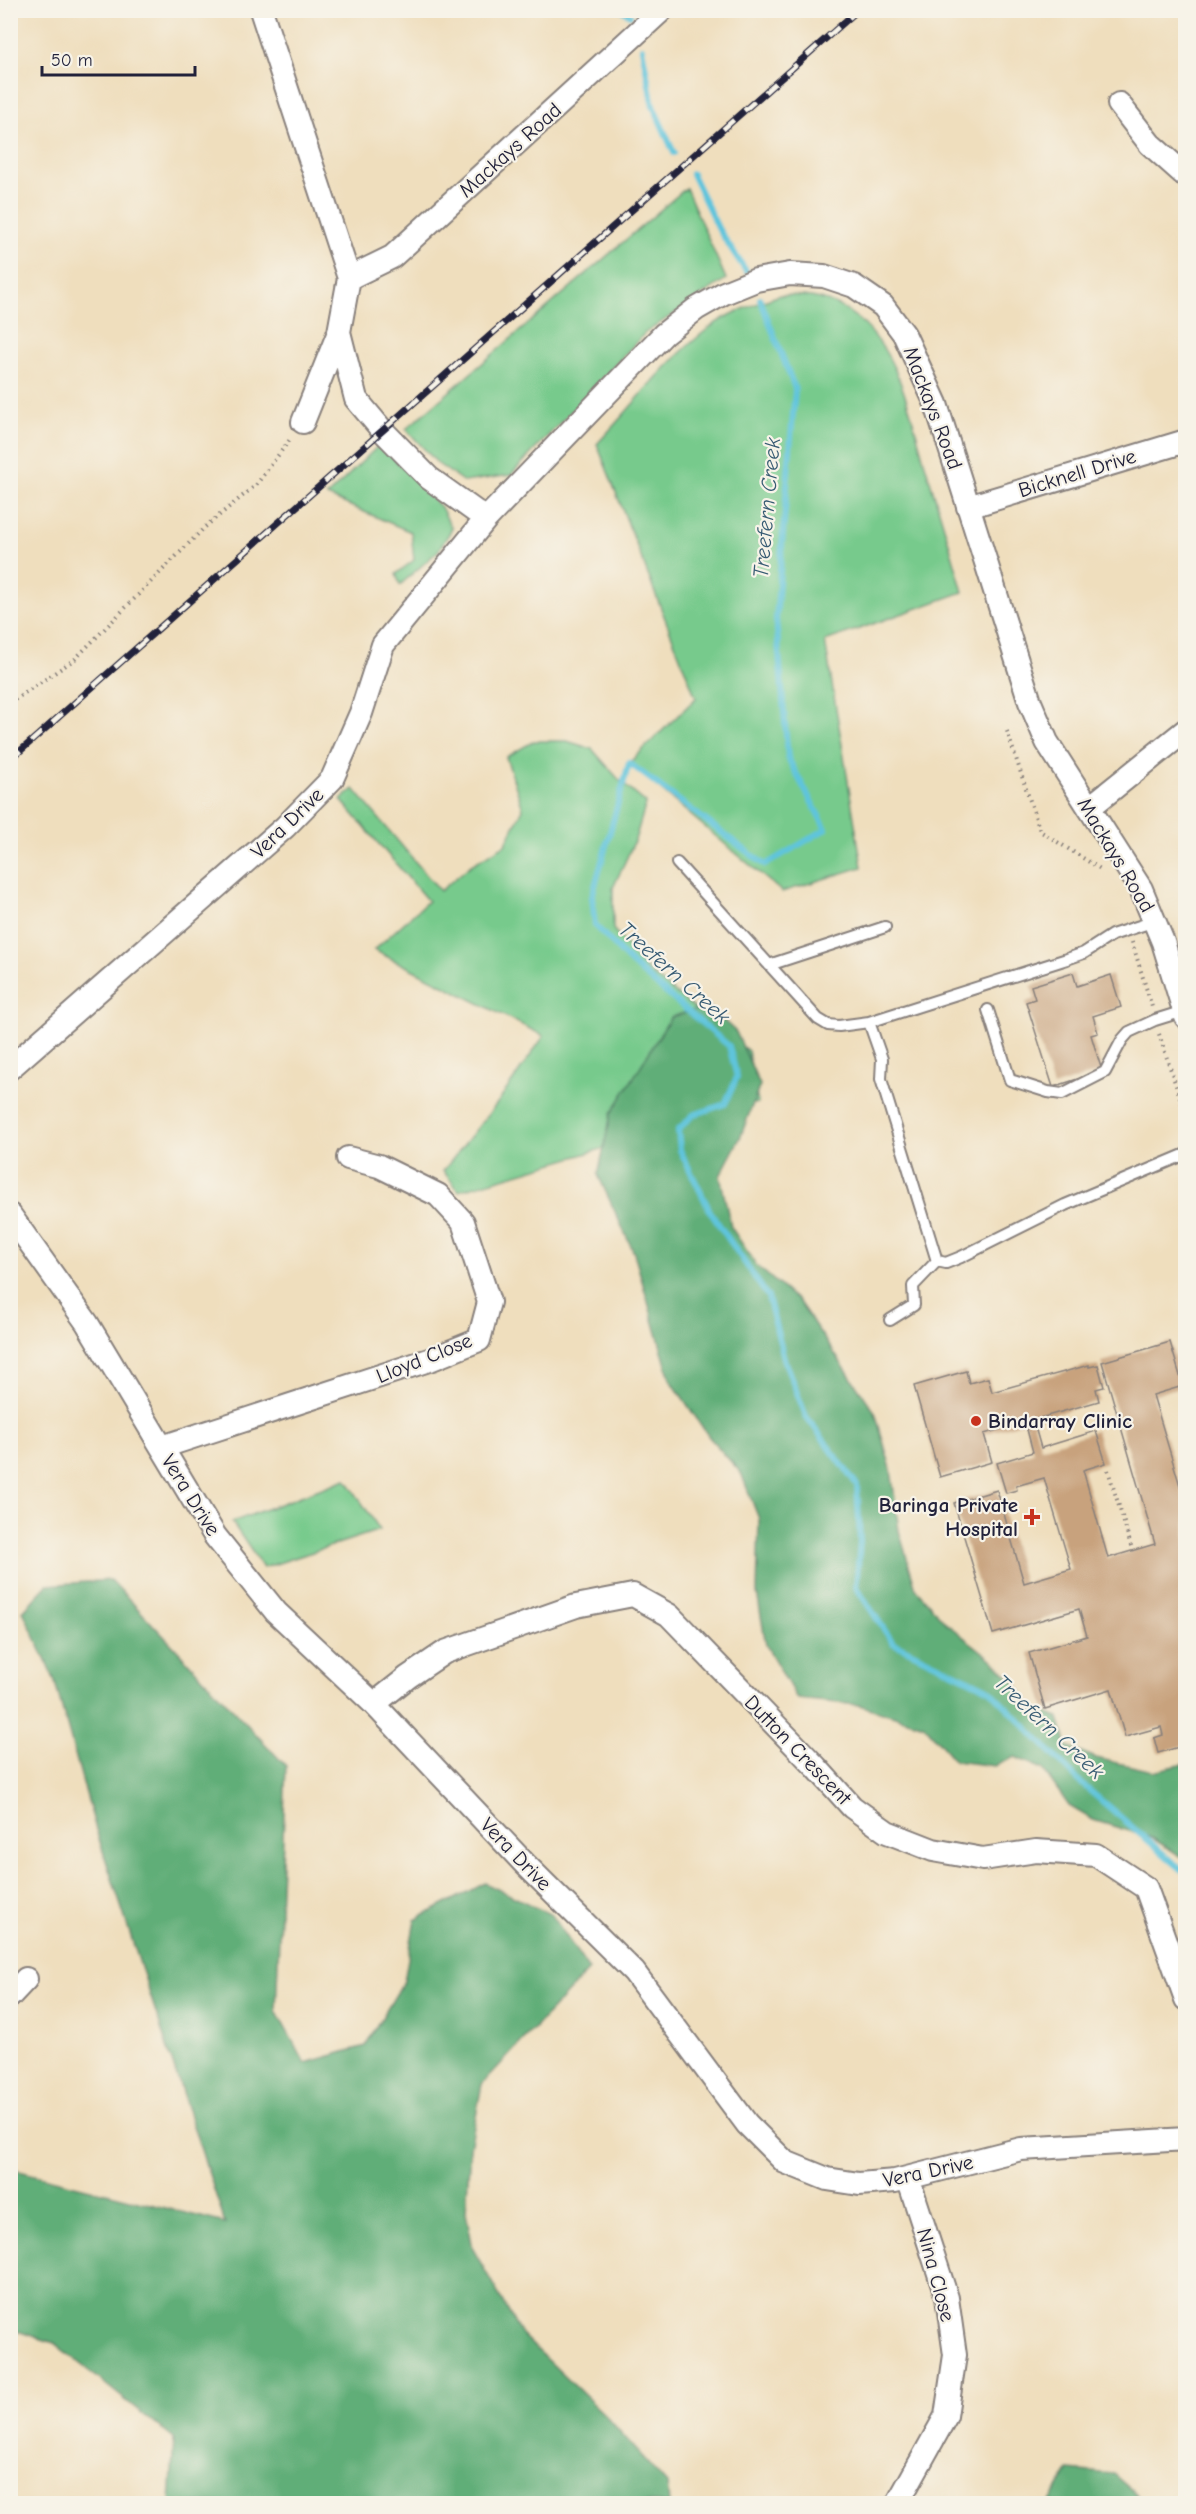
<svg xmlns="http://www.w3.org/2000/svg" width="1196" height="2514" viewBox="0 0 1196 2514" font-family="'Comic Neue',sans-serif">
  <style>
    .green { fill: #77ca8c; stroke: #4c7664; stroke-width: 1.5 }
    .forest { fill: #61ae78; stroke: #42685a; stroke-width: 1.5 }
    .lines { fill: none; stroke-linecap: round; stroke-linejoin: round }
    .stream { stroke: #5ec4dc; stroke-width: 6 }
    .building { fill: #c8a27d }
    .service-casing { stroke: #88807c; stroke-width: 14 }
    .minor-casing { stroke: #88807c; stroke-width: 26 }
    .path { stroke: #88807c; stroke-width: 4; stroke-dasharray: 1.5 4.5; stroke-linecap: butt }
    .service { stroke: #fff; stroke-width: 10 }
    .minor { stroke: #fff; stroke-width: 22 }
    .rail-casing { stroke: #22223b; stroke-width: 7 }
    .rail { stroke: #f7f3e8; stroke-width: 4.5; stroke-dasharray: 14; stroke-linecap: butt }
    .poi-dot { fill: #c8321e; stroke: #f7f3e8; stroke-width: 2 }
    .labels { text-anchor: middle; dominant-baseline: central; stroke-width: 4.5; stroke-linejoin: round; paint-order: stroke }
    .street-label { font-size: 21px; fill: #22223b; stroke: #f7f3e8 }
    .poi-label { font-size: 21px; font-weight: bold; fill: #22223b; stroke: #f7f3e8; text-anchor: start }
    .water-label { font-size: 22px; font-style: italic; fill: #375b73; stroke: #f7f3e8 }
  </style>
  <rect width="100%" height="100%" fill="#f7f3e8"/>
  <filter id="ink" filterUnits="userSpaceOnUse"><feTurbulence type="fractalNoise" baseFrequency=".0167" numOctaves="2"/><feDisplacementMap in="SourceGraphic" scale="12" xChannelSelector="R" yChannelSelector="G"/><feConvolveMatrix kernelMatrix="1 2 1 2 8 2 1 2 1" color-interpolation-filters="sRGB"/></filter>
  <filter id="wash" filterUnits="userSpaceOnUse"><feTurbulence type="fractalNoise" baseFrequency=".008" numOctaves="4" result="noise"/><feDisplacementMap in="SourceGraphic" scale="24" xChannelSelector="R" yChannelSelector="G"/><feGaussianBlur stdDeviation="1.35" result="paint"/><feColorMatrix in="noise" values="0 0 0 0 0 0 0 0 0 0 0 0 0 0 0 0 0 1.4 0 .05"/><feComposite in="paint" operator="in"/></filter>
  <g filter="url(#wash)">
    <rect width="100%" height="100%" fill="#efdebd"/>
    <path class="green" d="M686,188L726,279L645,333L511,475L464,482L438,464L406,429Z
      M780,295C811,295 832,298 857,318C899,352 911,415 925,464C938,507 951,549 963,592L825,641L862,867L782,892L629,763L696,698L597,444C633,406 667,360 709,328C730,312 756,304 780,295Z
      M380,444L441,507L452,529L438,551L400,585L396,574L414,560L411,532L327,496Z
      M534,741H567L592,749L622,783L646,803L635,840L613,888V929L649,972L748,1051L758,1103L459,1191L443,1171L498,1102L544,1036L374,950L428,901L341,800L354,789L440,891L471,865L505,845L523,809L506,757Z
      M346,1479L380,1530L263,1568L232,1522Z"/>
    <path class="forest" d="M708,1006L736,1032L760,1085L740,1138L720,1176L731,1227L757,1266L799,1302L875,1412L891,1469L899,1531L916,1589L947,1624L993,1660L1016,1684L1030,1707L1059,1718L1067,1746L1096,1758L1153,1771L1185,1764V1859L1152,1838L1093,1820L1069,1806L1043,1769L1015,1757L995,1766L955,1761L924,1725L859,1705L797,1699L766,1645L757,1593L759,1519L741,1473L709,1437L670,1379L634,1253L598,1175L611,1114L671,1017Z
      M111,1580L286,1766L276,2011L305,2063L365,2046L404,1981L415,1920L485,1883L552,1915L589,1970L482,2084L470,2148L466,2212L473,2249L521,2334L606,2416L667,2484L669,2503H170L174,2439L54,2343L11,2329V2169L225,2223L97,1833L54,1679L23,1611L47,1585Z
      M1069,2470L1113,2474L1135,2493L1142,2503H1048Z"/>
    <g class="lines">
      <path class="stream" d="M622,10L630,15
        M642,48L653,106L674,153
        M692,174L719,230L746,271
        M760,299L795,389L776,619L788,758L826,829L765,865L629,763L592,897L595,925L634,966L729,1046L737,1077L725,1104L693,1115L678,1130L680,1150L711,1213L768,1297L785,1362L806,1416L857,1485L860,1541L856,1587L893,1643L990,1690L1083,1785L1186,1873"/>
    </g>
    <g id="blocks">
      <path class="building" d="M1073,973L1077,986L1111,975L1121,1007L1093,1016L1098,1033L1091,1035L1102,1071L1053,1087L1026,1002L1035,999L1031,986Z
        M1170,1342L1183,1386L1153,1395L1186,1506V1745L1158,1753L1154,1738L1163,1735L1161,1727L1125,1737L1111,1689L1045,1709L1029,1653L1087,1636L1079,1609L993,1634L954,1503L997,1490L1024,1583L1071,1569L1044,1478L1016,1486L1017,1490L1006,1493L997,1463L1033,1452L1025,1422L984,1434L992,1462L940,1477L914,1386L966,1371L969,1383L988,1378L992,1392L1089,1365V1367L1098,1365L1104,1387L1096,1389L1099,1401L1033,1420L1041,1448L1096,1431L1106,1463L1083,1470L1108,1558L1155,1544L1102,1362Z"/>
    </g>
  </g>
  <g filter="url(#ink)">
    <use href="#blocks" fill-opacity="0" stroke="#88807c" stroke-width="1.5"/>
    <g class="lines">
      <g class="service-casing">
        <path id="service" d="M677,863L818,1019L828,1025L839,1026L869,1022L1067,959L1084,953L1112,935L1155,921
          M769,965L885,927
          M988,1010L1010,1080L1048,1092L1062,1094L1105,1072L1122,1040L1129,1032L1155,1020L1184,1011
          M869,1022L882,1059L881,1079L937,1261L946,1263L961,1257L1065,1205L1186,1154
          M890,1320L914,1305L913,1286L937,1261"/>
      </g>
      <g class="minor-casing">
        <path id="minor" d="M261,10L349,278L339,332L356,399L382,430L429,478L486,519
          M1119,104L1150,144L1186,176
          M349,278L392,257L662,10
          M303,422L339,332
          M968,507L1186,441
          M1089,808L1186,730
          M10,1068L285,827L332,779L361,713L383,645L486,519L664,334L696,309L724,293L756,280L790,274L824,276L854,286L883,306L904,334L936,404L1030,702L1047,742L1141,889L1163,942L1186,1017
          M10,1215L87,1323L215,1536L276,1612L374,1704L525,1864L634,1972L747,2124L785,2162L827,2179L859,2184L895,2181L1021,2149L1186,2139
          M162,1447L432,1359L479,1340L489,1302L463,1222L438,1195L379,1166L348,1158
          M374,1704L408,1677L445,1652L576,1606L633,1595L669,1615L816,1767L852,1807L887,1832L933,1850L983,1859L1036,1851L1096,1855L1146,1888L1186,1999
          M10,1996L26,1979
          M897,2504L946,2416L955,2355L947,2298L908,2178"/>
      </g>
      <path class="path" d="M10,703L75,659L205,527L256,485L291,438
        M1007,731L1040,831L1102,870
        M1132,942L1152,1007
        M1159,1034L1186,1116
        M1108,1470L1132,1549"/>
      <use href="#service" class="service"/>
      <use href="#minor" class="minor"/>
      <g class="rail-casing">
        <path id="rail" d="M10,760L858,10"/>
      </g>
      <use href="#rail" class="rail"/>
    </g>
  </g>
  <g class="poi-dot">
    <circle cx="976" cy="1421" r="6"/>
    <path d="M1029 1508h6v6h6v6h-6v6h-6v-6h-6v-6h6z"/>
  </g>
  <g class="labels">
    <g class="street-label">
      <text transform="translate(510 150) rotate(-42)">Mackays Road</text>
      <text transform="translate(933 408) rotate(69)">Mackays Road</text>
      <text transform="translate(1077 473) rotate(-17)">Bicknell Drive</text>
      <text transform="translate(287 823) rotate(-44)">Vera Drive</text>
      <text transform="translate(1116 855) rotate(59)">Mackays Road</text>
      <text transform="translate(424 1358) rotate(-22)">Lloyd Close</text>
      <text transform="translate(191 1495) rotate(58)">Vera Drive</text>
      <text transform="translate(798 1750) rotate(46)">Dutton Crescent</text>
      <text transform="translate(516 1854) rotate(46)">Vera Drive</text>
      <text transform="translate(928 2171) rotate(-12)">Vera Drive</text>
      <text transform="translate(936 2275) rotate(75)">Nina Close</text>
    </g>
    <g class="poi-label">
      <text x="988" y="1421">Bindarray Clinic</text>
      <text x="1018" y="1505" text-anchor="end">Baringa Private<tspan x="1018" dy="24">Hospital</tspan></text>
    </g>
    <g class="water-label">
      <text transform="translate(767 508) rotate(-85)">Treefern Creek</text>
      <text transform="translate(674 973) rotate(42)">Treefern Creek</text>
      <text transform="translate(1049 1727) rotate(43)">Treefern Creek</text>
    </g>
  </g>
  <rect width="1196" height="2514" fill="none" stroke="#f7f3e8" stroke-width="36"/>
  <path d="M42 66v9h153v-9" fill="none" stroke="#22223b" stroke-width="3"/>
  <text x="51" y="66" font-size="18" fill="#22223b" stroke="#f7f3e8" stroke-width="4.5" paint-order="stroke">50 m</text>
</svg>
